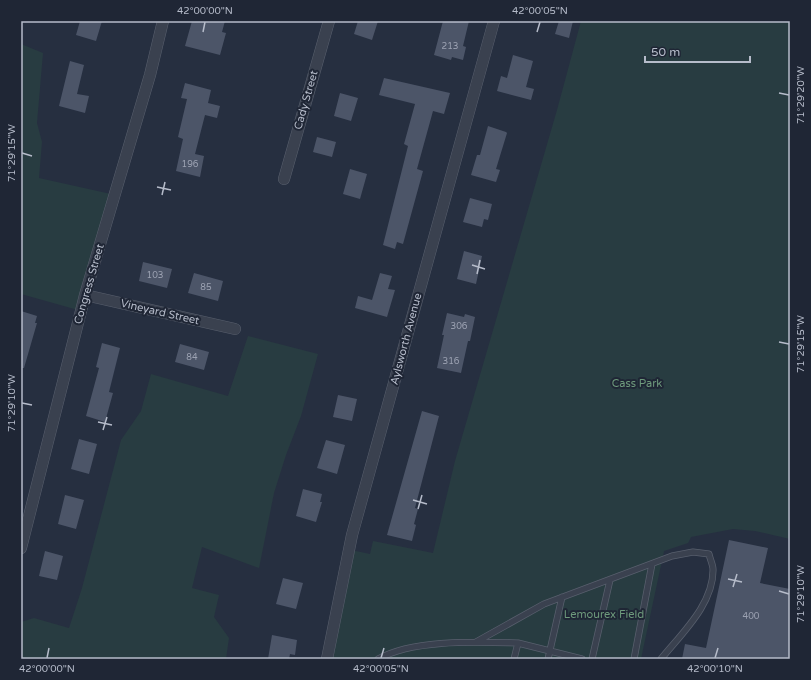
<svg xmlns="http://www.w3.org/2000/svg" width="811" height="680" viewBox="0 0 811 680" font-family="'Varela Round',sans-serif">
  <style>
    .green { fill: #283c41 }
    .building { fill: #4c5568 }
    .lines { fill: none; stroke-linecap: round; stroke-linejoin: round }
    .lane-casing { stroke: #585f6d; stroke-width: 7 }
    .street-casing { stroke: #585f6d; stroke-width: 12 }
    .lane { stroke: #3a414f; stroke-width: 5.5 }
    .street { stroke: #3a414f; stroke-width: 11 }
    .ticks { fill: none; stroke: #b6bcca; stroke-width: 1.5 }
    .labels { text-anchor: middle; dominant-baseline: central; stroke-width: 4; stroke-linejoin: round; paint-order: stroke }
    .number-label { font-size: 9px; fill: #9ca2b2 }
    .street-label { font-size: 11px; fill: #b6bcca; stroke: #1f2635 }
    .park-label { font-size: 11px; fill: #6e9a7c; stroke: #1f2635 }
    .neatline { fill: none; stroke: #b6bcca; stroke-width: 1.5 }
    .ticks-label { font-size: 10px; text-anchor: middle; fill: #b6bcca }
  </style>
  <rect width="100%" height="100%" fill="#262f40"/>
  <path class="green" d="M581,21H790V539L755,531L733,529L691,537L688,543L664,551L641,659H326L351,550L370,554L373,541L433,553L455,461L557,110Z
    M21,44L43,53L37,123L42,142L39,178L111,194L78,310L21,294Z
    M248,336L318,354L301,416L286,455L274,493L259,568L202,547L192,588L219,595L214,617L229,638L226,659H21V622L34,618L69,628L82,588L121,440L141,411L151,374L228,396Z"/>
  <path class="building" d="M80,21H102L96,41L76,35Z
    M192,21H225L222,32L226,33L220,55L185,46Z
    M358,21H378L372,40L354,34Z
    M443,21H469L463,46L466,47L463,60L452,57L451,60L434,55Z
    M559,21H573L569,38L555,34Z
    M513,55L533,61L526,87L534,89L531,100L497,91L501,76L507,78Z
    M70,61L84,65L77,94L89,96L85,113L59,106Z
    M384,78L450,93L444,114L433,111L417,169L423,171L403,244L397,242L395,249L383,245L408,146L404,144L415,104L379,95Z
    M185,83L211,90L208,103L220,106L217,118L205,115L195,154L204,156L200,177L176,171L183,139L178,137L187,99L181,98Z
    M340,93L358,98L351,121L334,116Z
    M488,126L506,132L507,133L496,169L500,170L496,182L471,175L477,155H480Z
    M317,137L336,142L332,157L313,152Z
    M350,169L367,174L360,199L343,194Z
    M470,198L492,204L488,220L484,219L482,227L463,222Z
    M464,251L482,256L476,284L457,279Z
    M143,262L172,269L167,288L139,281Z
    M194,273L223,281L218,301L188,293Z
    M380,273L392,276L388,289L395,290L387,317L355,308L358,296L372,300Z
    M21,311L37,316L35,323H37L24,368H21Z
    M447,313L464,317L465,314L475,317L470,341H468L461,373L437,368L444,335H442Z
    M102,343L120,348L109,392L113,393L105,422L86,416L99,368L96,367Z
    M180,344L209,352L204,370L175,362Z
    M338,395L357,399L352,421L333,417Z
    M422,411L439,416L415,508L418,509L414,524L416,525L412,541L387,535Z
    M79,439L97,444L89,474L71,469Z
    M326,440L345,445L337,474L317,468Z
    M303,489L322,494L320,502H322L316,522L296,516Z
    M65,495L84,500L76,529L58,524Z
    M729,540L768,548L760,583L790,589V659H682L685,644L706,648Z
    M45,551L63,556L57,580L39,576Z
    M283,578L303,583L296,609L276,604Z
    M272,635L297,640L295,655L290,654L289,659H268Z"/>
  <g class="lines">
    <g class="lane-casing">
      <path id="lane" d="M476,642L544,604L672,556L693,552L709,554C710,559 713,565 713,569C714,604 681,634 661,659
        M518,643L582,659
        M378,659C414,639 476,642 518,643L514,659
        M548,659L562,597
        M592,659L610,580
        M634,659L652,564"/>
    </g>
    <g class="street-casing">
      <path id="street" d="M284,179L329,21
        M85,295L235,329
        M21,548L85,295L150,75L163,21
        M327,659L352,535L494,21"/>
    </g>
    <use href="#lane" class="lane"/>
    <use href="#street" class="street"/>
  </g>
  <path class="ticks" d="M203,32L205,22M537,32L540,22M779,93L789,95M22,153L32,156M157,187L171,190M162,195L165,182M472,265L485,269M477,274L480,260M779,342L789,344M22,403L32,405M98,422L112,425M103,430L107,417M413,500L427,504M418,509L422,495M728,579L742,582M733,587L737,574M779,591L789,594M47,658L49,648M381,658L384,648M715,658L718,648"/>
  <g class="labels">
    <g class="number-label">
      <text x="450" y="46">213</text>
      <text x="190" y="164">196</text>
      <text x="155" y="275">103</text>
      <text x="206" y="287">85</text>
      <text x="459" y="326">306</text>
      <text x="192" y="357">84</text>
      <text x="451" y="361">316</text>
      <text x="751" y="616">400</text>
    </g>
    <g class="street-label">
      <text transform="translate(306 100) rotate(-74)">Cady Street</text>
      <text transform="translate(89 284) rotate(-74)">Congress Street</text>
      <text transform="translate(160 312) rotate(13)">Vineyard Street</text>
      <text transform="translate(406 339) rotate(-75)">Aylsworth Avenue</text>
    </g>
    <g class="park-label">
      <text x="637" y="383">Cass Park</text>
      <text x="604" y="614">Lemourex Field</text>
    </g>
  </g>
  <rect width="811" height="680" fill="none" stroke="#1f2635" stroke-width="44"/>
  <path d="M645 56v6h105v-6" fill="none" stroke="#b6bcca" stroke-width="2"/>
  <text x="651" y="56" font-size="12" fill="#b6bcca" stroke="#1f2635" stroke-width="3" paint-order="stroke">50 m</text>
  <rect x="22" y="22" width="767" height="636" class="neatline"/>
  <g class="ticks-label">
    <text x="205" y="14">42°00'00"N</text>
    <text x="540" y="14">42°00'05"N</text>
    <text transform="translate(800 95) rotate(-90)" y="4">71°29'20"W</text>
    <text transform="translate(11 153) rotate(-90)" y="4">71°29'15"W</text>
    <text transform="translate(800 344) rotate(-90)" y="4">71°29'15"W</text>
    <text transform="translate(11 403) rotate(-90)" y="4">71°29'10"W</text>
    <text transform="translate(800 594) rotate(-90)" y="4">71°29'10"W</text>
    <text x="47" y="672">42°00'00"N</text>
    <text x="381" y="672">42°00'05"N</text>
    <text x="715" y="672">42°00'10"N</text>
  </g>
</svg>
